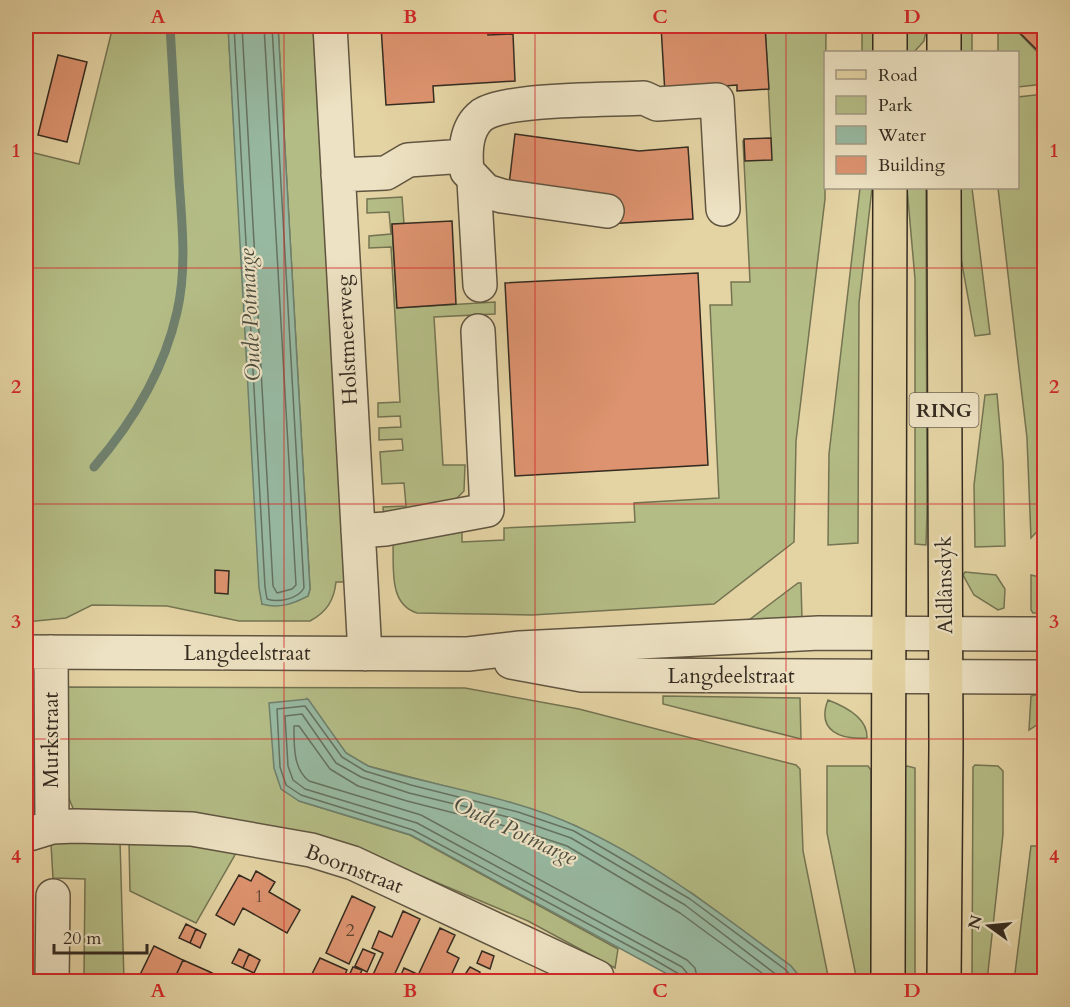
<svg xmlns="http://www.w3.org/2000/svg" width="1070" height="1007" viewBox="0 0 1070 1007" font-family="Cardo,serif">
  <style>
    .green { fill: #b4bc85; stroke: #747452; stroke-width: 1.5 }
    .water { fill: #97b9a1; stroke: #6f806d; stroke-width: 1.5 }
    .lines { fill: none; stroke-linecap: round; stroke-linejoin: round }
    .shore { stroke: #667260; stroke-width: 1.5 }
    .stream { stroke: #6f806d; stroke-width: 9 }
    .building { fill: #dd936f; stroke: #342b20; stroke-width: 1.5 }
    .minor-casing { stroke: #605541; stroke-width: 36 }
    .major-casing { stroke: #342b20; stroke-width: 36 }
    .minor { stroke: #ede2c3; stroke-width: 33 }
    .major { stroke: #e4d3a3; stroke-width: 33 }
    .grid { fill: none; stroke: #d62828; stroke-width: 1.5; stroke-opacity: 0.55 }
    .labels { text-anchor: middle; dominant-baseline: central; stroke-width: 4.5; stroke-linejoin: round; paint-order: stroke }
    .number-label { font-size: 18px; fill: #5e4534 }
    .shield { fill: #ede2c3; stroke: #6c6251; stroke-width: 1.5 }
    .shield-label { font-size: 20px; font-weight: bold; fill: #342b20 }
    .street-label { font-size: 21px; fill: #342b20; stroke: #ede2c3 }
    .water-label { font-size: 22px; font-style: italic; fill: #4d4e40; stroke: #ede2c3 }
    .neatline { fill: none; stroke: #d62828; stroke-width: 2 }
    .grid-label { font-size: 20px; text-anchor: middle; font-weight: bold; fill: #d62828 }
  </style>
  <rect width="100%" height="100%" fill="#e4d3a3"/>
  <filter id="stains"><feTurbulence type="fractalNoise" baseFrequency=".00333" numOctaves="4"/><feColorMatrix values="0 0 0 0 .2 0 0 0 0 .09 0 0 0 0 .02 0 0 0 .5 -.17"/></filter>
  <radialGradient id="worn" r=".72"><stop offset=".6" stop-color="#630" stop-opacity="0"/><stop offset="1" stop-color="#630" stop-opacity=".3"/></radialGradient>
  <path class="green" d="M113,26H228L262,604L308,596L310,589L278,26H313L345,582H336C334,600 327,612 310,621H239L167,606L92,605L66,618L26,622V151L79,164Z
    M765,26H826L825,199L796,441L794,542L714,604L532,615L417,613C388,604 394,567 393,541L462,530V542L504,540V528L635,522L634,503L719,498L710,305H732L731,282H750L743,141L771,139Z
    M862,26H873V52H862Z
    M906,26H927L924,41L914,52H906Z
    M961,26H972V52H960Z
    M998,26H1028L1020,34L1044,59V84L1018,87V52H998Z
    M1044,94V524L1031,538L1027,438L998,188H1018V97Z
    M860,188H872L859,303L858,543L828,545L829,454Z
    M907,188H926L927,511L926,545L915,544V279Z
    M960,188H972L990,334L975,336L960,253Z
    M402,197L404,224L392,225L397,308L495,302V314L434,317L443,465H465L464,491L455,500L384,517L383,507L406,506L404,483L382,484L380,452L403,450L402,439L379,440V428L401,427L400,416L378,417V403L400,402L391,247L369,248V236L391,234L389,212L367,213V199Z
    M997,394L1003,463L1005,546L975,547L974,485L985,395Z
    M965,572L996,575L1005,589L1004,608L998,610L974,595L963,575Z
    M1031,575L1044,578V613H1033L1031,610Z
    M798,583H801L802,620L741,626Z
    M66,687L465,688L579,709L796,765L800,769L803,851L829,981H803L791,966L693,894L576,826L520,806L368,766L346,753L307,699L299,801L410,835L618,949L615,968L528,921L348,845L75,813L68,796Z
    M1044,693V720L1029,730L1031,696Z
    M663,696L800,698L801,739L663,704Z
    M828,700C844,706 868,718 867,738C841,740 816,731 828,700Z
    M975,765L998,766L1003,771V834L987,981H972L973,767Z
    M827,766H868L871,770V981H857L827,833Z
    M907,766L915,768V981H905L904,769Z
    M120,841L124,981H63V975H84L85,879L53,878L51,844L52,842Z
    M129,841L178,844L236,853L196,923L130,891Z
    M1031,846H1044V933H1041V953H1044V981H1014Z"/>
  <path class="water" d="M228,26H278L310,589L308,596C293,604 279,609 262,604L259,588Z
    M308,699L346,753L368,766C437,787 512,796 578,827C655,862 723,916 791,966L803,981H680L411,835L299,801L281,789L274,768L269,703Z"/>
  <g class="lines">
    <path class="shore" d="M234,26L265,587L267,599C278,603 298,599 304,588L272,26
      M242,26L273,586L277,593L292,589L296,585L264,26
      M682,982L679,974L648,956L413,830L301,795L286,785L280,767L277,709L305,706L342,757L365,771L411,785L518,812L574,831L690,899L786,970L795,982
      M689,982L687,973L682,967L417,823L305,789L293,780L288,766L285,716L302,714L336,763L361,777L409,793L516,819L571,838L685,905L786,982
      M698,982L695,968L687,960L421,815L309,781C293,769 294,745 294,726H299L330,769L358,786L407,801L513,828L567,846L680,913L774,982"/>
    <path class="stream" d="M94,467C132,423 164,370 177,312C187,269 182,224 179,180C176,129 173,77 170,26"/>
  </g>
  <path class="building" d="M381,26H487L488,35L513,34L515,81L433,86L434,102L386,105Z
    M661,26H765L769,89L737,91V85L696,88L665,94Z
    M1029,26L1044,28V46L1039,52L1021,34Z
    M58,55L87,62L67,142L38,135Z
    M515,134L639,151L688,147L693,219L606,224L509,185Z
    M771,138L772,160L745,161L744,139Z
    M452,221L456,304L397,308L392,224Z
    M698,273L708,465L515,476L505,283Z
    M215,570L229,571L228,594L215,593Z
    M256,871L275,882L269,892L300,910L287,933L243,908L234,925L216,915L239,875L251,881Z
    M352,896L375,907L349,964L326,953Z
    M403,911L420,919L391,982H381L372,977L383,953L372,948L379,931L392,937Z
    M186,924L196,929L190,943L179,938Z
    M440,928L455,935L447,952L459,958L448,982L435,977L433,982H415Z
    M196,929L206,934L200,948L190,943Z
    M154,946L183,960L173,982H144L138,979Z
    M239,949L249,954L243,968L232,963Z
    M363,949L375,954L367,972L355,966Z
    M482,951L494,956L490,969L477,963Z
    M249,954L260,960L254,973L243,968Z
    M320,958L347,970L342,982H328L312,974Z
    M183,960L210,972L206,982H173Z
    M353,967L362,970L357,982L347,980Z
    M470,967L480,972L476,982H460Z
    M404,968L417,974L414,982H398Z
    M210,972L230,982H206Z"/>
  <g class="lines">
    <g class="minor-casing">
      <path id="minor" d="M330,26L365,654
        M338,175L386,173L408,160L465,156
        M474,181L480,285
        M607,211L502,196L486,191L467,171C465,152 465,128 482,115C507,98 610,100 644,98L657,104L717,100L723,209
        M358,531L385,529L487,510L478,331
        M26,652L468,654L520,648L819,633L1044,634
        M51,652L52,827
        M511,662L582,675L1044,677
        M26,835L52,827L75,826L192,829L311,850L353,863L597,977L598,982
        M52,982L53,896"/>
    </g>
    <g class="major-casing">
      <path id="major" d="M890,26V52
        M944,52V26
        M888,982L890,188
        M944,982L946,746L944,188"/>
    </g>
    <use href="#minor" class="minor"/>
    <use href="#major" class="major"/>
  </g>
  <path class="grid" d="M284,26V982M535,26V982M786,26V982M26,268H1044M26,504H1044M26,739H1044"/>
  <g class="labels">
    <g class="number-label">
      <text x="259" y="896">1</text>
      <text x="350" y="930">2</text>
    </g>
    <rect class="shield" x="909.5" y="393" width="69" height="34" rx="4.5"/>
    <g class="shield-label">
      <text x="944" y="410">RING</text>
    </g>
    <g class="street-label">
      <text transform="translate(347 340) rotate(-93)">Holstmeerweg</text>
      <text transform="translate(945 585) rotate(-91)">Aldlânsdyk</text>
      <text x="247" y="653">Langdeelstraat</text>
      <text x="731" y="676">Langdeelstraat</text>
      <text transform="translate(51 740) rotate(-90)">Murkstraat</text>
      <text transform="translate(354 869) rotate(21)">Boornstraat</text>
    </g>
    <g class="water-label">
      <text transform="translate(250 315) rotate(-93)">Oude Potmarge</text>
      <text transform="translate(515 831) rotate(25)">Oude Potmarge</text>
    </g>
  </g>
  <rect width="1070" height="1007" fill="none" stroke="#e4d3a3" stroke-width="66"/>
  <rect x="824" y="51" width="195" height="138" fill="#ede2c3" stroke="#a39982" stroke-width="1.5"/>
  <rect x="836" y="70" width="30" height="9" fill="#e4d3a3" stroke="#a39982" stroke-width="1.5"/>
  <text x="878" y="81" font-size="18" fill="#342b20">Road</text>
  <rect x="836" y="96" width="30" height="18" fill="#b4bc85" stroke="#a39982" stroke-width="1.5"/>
  <text x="878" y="111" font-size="18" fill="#342b20">Park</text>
  <rect x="836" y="126" width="30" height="18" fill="#97b9a1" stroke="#a39982" stroke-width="1.5"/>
  <text x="878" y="141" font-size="18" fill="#342b20">Water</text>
  <rect x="836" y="156" width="30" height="18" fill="#dd936f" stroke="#a39982" stroke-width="1.5"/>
  <text x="878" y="171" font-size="18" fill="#342b20">Building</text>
  <g transform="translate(989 926) rotate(285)" stroke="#ede2c3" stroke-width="4.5" paint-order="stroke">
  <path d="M0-4.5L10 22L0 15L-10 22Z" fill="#342b20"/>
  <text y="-9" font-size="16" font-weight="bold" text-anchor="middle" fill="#342b20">N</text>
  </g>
  <path d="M54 944v9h93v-9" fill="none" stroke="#342b20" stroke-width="3"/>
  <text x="63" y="944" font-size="18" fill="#342b20" stroke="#ede2c3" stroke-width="4.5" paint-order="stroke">20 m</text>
  <rect x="33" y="33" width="1004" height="941" class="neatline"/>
  <g class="grid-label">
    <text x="158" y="23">A</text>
    <text x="410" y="23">B</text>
    <text x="660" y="23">C</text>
    <text x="912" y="23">D</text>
    <text x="16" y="157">1</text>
    <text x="1054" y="157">1</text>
    <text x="16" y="393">2</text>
    <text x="1054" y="393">2</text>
    <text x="16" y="628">3</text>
    <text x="1054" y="628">3</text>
    <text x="16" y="863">4</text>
    <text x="1054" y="863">4</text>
    <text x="158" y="997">A</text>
    <text x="410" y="997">B</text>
    <text x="660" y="997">C</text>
    <text x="912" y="997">D</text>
  </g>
  <rect width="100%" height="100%" filter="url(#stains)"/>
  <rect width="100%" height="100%" fill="url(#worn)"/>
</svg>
